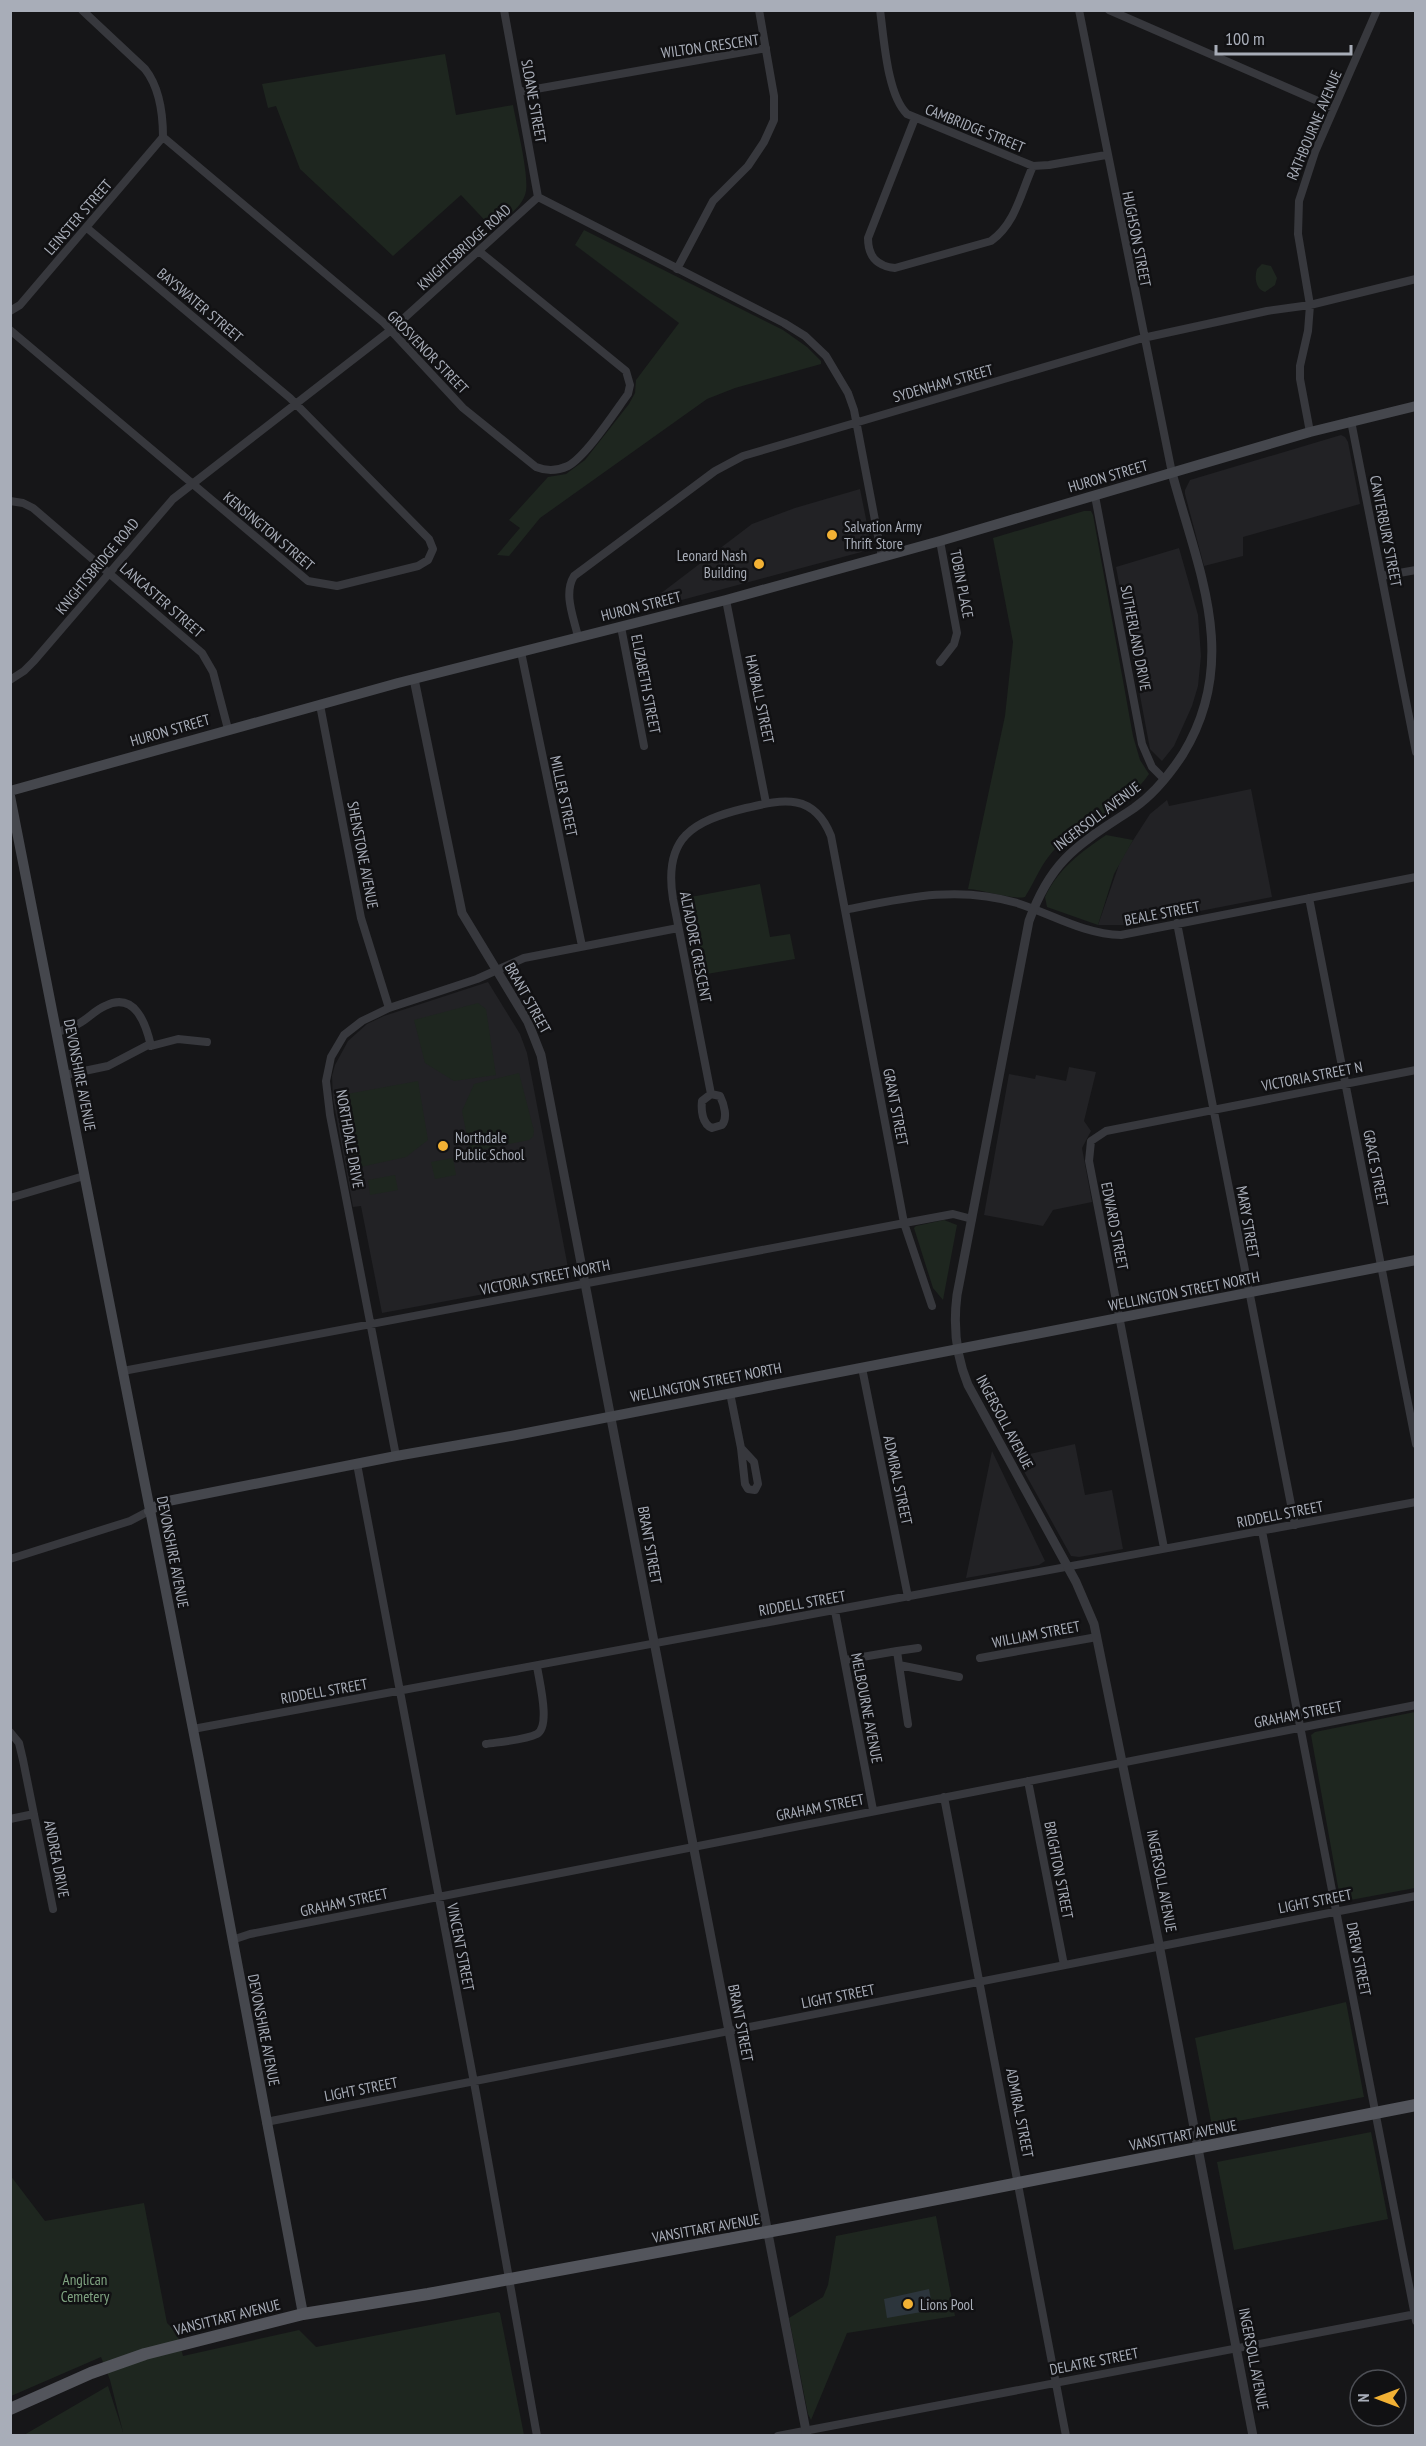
<svg xmlns="http://www.w3.org/2000/svg" width="1426" height="2446" viewBox="0 0 1426 2446" font-family="'PT Sans Narrow',sans-serif">
  <style>
    .built { fill: #222225 }
    .green { fill: #1e261f }
    .water { fill: #2c353c }
    .lines { fill: none; stroke-linecap: round; stroke-linejoin: round }
    .minor { stroke: #37383d; stroke-width: 8 }
    .tertiary { stroke: #37383d; stroke-width: 9 }
    .secondary { stroke: #45474d; stroke-width: 10 }
    .primary { stroke: #53555c; stroke-width: 12 }
    .poi-dot { fill: #f2b134; stroke: #111113; stroke-width: 2 }
    .labels { text-anchor: middle; dominant-baseline: central; stroke-width: 5; stroke-linejoin: round; paint-order: stroke }
    .street-label { font-size: 15px; fill: #a8adb8; stroke: #111113 }
    .poi-label { font-size: 15px; fill: #a8adb8; stroke: #111113; text-anchor: start }
    .park-label { font-size: 15px; fill: #7fa381; stroke: #111113 }
  </style>
  <rect width="100%" height="100%" fill="#161618"/>
  <path class="built" d="M1341,435L1345,437L1348,442L1360,504L1243,537V556L1204,566L1185,494V490L1190,480Z
    M860,489L871,544L869,550L663,605L660,594L752,524L795,508Z
    M1179,548L1198,615L1201,656L1198,686L1192,706L1174,746L1162,761L1150,749L1116,567Z
    M1251,789L1272,897L1128,925H1098L1121,859L1150,814L1167,800L1169,806Z
    M488,982L520,1034L527,1053L570,1278L382,1313L361,1206L353,1207L333,1099L332,1076L335,1065L348,1041L367,1024L384,1016Z
    M1069,1067L1096,1072L1084,1121L1091,1131L1082,1148L1092,1202L1053,1210L1043,1226L984,1215L1009,1074L1035,1079L1036,1075L1066,1081Z
    M1075,1444L1085,1495L1112,1490L1123,1549L1079,1557L1071,1556L1016,1457Z
    M992,1451L1045,1561L1039,1565L966,1578Z"/>
  <path class="green" d="M445,54L456,115L513,105C516,123 531,180 525,195C520,209 504,219 493,229L461,195L393,256L300,169L276,106L268,108L262,84Z
    M584,230L783,330L807,347L821,361V364L735,388L707,399L540,518L509,556L497,555L520,528L509,520L548,477L566,474L585,460L629,404L635,393L636,380L679,323L575,245Z
    M1262,264L1271,266L1277,278L1275,285L1265,292C1256,289 1254,278 1257,269Z
    M1084,511H1091L1093,515L1133,736L1140,760L1149,774C1126,808 1083,821 1054,850C1041,864 1035,881 1025,897C1013,900 984,890 968,889L1005,716L1013,642L993,538Z
    M1106,835L1133,840L1114,874L1098,925L1047,907L1045,897C1058,869 1081,852 1106,835Z
    M760,884L770,937L790,934L795,959L695,976L680,899Z
    M478,1003L486,1009L496,1075L454,1081L425,1063L414,1020Z
    M519,1073L534,1131L533,1137L529,1140L470,1152L462,1111L474,1084Z
    M418,1081L428,1140L406,1157L356,1168L341,1100L347,1094Z
    M453,1158L456,1175L435,1179L431,1162Z
    M395,1175L398,1190L370,1195L368,1180Z
    M944,1220L957,1225L943,1300L933,1288L914,1228L916,1226Z
    M1415,1712V1888L1345,1901L1340,1898L1311,1735L1315,1732Z
    M1346,2002L1364,2097L1212,2126L1195,2038Z
    M1371,2132L1388,2219L1234,2250L1217,2162Z
    M10,2175L45,2221L144,2203L167,2323L177,2333L183,2356L299,2330L316,2347L498,2312L500,2313L524,2435H24L108,2386L123,2432L110,2380L101,2357L11,2396Z
    M936,2216L955,2316L847,2333L811,2420L808,2414L789,2318L823,2297L828,2285L836,2236Z"/>
  <path class="water" d="M929,2289L933,2310L887,2318L884,2299Z"/>
  <g class="lines">
    <path class="minor" d="M82,10L145,69C160,88 163,113 163,137
      M504,10L538,197
      M880,10C884,38 887,95 907,114L1033,166L1049,165L1106,155
      M1079,10L1172,473
      M1109,10L1334,108
      M519,92L766,48
      M915,118L868,238C868,257 877,266 895,268L991,241C1016,223 1021,192 1033,166
      M163,137L384,323L463,408L536,467C546,471 557,471 568,466C587,455 614,413 628,394L630,385L626,371L480,252
      M538,197L784,323L805,336L826,356L848,393L854,410L882,557
      M677,269L713,201L748,166L764,142L774,120V96L759,10
      M10,311L20,305L163,137
      M10,330L308,581L337,586L418,566L428,560L433,549L429,539L290,398L87,228
      M1351,421L1416,752
      M1310,432L1300,379V366L1308,331L1310,305L1298,234L1299,201L1315,152L1377,10
      M1095,496L1142,744L1152,767L1164,779
      M10,501L23,503L33,508L202,653L213,672L228,729
      M1382,576L1416,570
      M726,600L766,803
      M621,627L644,746
      M578,637C574,618 563,594 574,576L715,471L743,456L1143,338L1267,311L1310,305L1416,279
      M521,652L582,946
      M940,662L954,644L957,633L940,541
      M10,680L24,671L34,661L173,499L391,330L538,197
      M320,705L361,918L389,1008
      M1309,898L1416,1444
      M845,910C904,898 957,885 1017,903C1052,914 1083,934 1121,935L1416,877
      M1177,923L1295,1525
      M56,1033C63,1030 71,1027 78,1024C88,1019 95,1010 105,1006C135,991 146,1024 151,1046L178,1039L207,1042
      M65,1075L108,1066L150,1044
      M711,1094L673,899C663,837 693,821 746,808C784,799 814,793 831,836L904,1223L932,1306
      M711,1094L720,1096C724,1104 728,1118 722,1125L712,1128C702,1124 701,1110 702,1101Z
      M10,1198L84,1176
      M862,1368L908,1597
      M123,1371L910,1222L953,1214L972,1219
      M730,1393L741,1448L754,1462L758,1484L755,1490L748,1489L745,1484L741,1448
      M396,1456L330,1115L326,1081L331,1057L344,1035L362,1021L389,1008L477,979L524,958L678,928
      M357,1464L476,2093L537,2436
      M1262,1531L1416,2321
      M1164,1548L1089,1161L1091,1141L1106,1131L1416,1070
      M10,1559L130,1521L149,1511
      M835,1611L873,1810
      M897,1651L918,1648
      M980,1658L1097,1637
      M845,1660L897,1651L899,1665L959,1677
      M899,1665L908,1724
      M193,1729L1416,1502
      M10,1732L19,1743L23,1760L53,1909
      M486,1744C499,1742 525,1740 537,1734C551,1726 539,1681 537,1666
      M1028,1781L1064,1965
      M944,1797L1066,2436
      M10,1819L34,1814
      M232,1940L250,1934L1416,1705
      M266,2122L1416,1896
      M778,2436L1416,2314"/>
    <path class="tertiary" d="M1172,473C1198,570 1241,659 1183,754C1170,774 1154,794 1134,808C1080,844 1052,857 1029,921L957,1295C953,1326 956,1356 968,1385L1076,1582L1094,1624L1158,1939L1253,2436
      M414,679L462,913L528,1022L541,1055L807,2436"/>
    <path class="secondary" d="M10,791L398,683L726,600L940,541L1310,432L1416,406
      M10,796L199,1760L303,2314
      M149,1511L163,1502L396,1456L511,1436L1416,1260"/>
    <path class="primary" d="M10,2409L91,2373L145,2354L303,2314L428,2294L799,2226L1416,2105"/>
  </g>
  <g class="poi-dot">
    <circle cx="832" cy="535" r="6"/>
    <circle cx="759" cy="564" r="6"/>
    <circle cx="443" cy="1146" r="6"/>
    <circle cx="908" cy="2304" r="6"/>
  </g>
  <g class="labels">
    <g class="street-label">
      <text transform="translate(710 46) rotate(-8)">WILTON CRESCENT</text>
      <text transform="translate(534 101) rotate(80)">SLOANE STREET</text>
      <text transform="translate(1314 125) rotate(-67)">RATHBOURNE AVENUE</text>
      <text transform="translate(975 128) rotate(22)">CAMBRIDGE STREET</text>
      <text transform="translate(78 217) rotate(-49)">LEINSTER STREET</text>
      <text transform="translate(1137 239) rotate(79)">HUGHSON STREET</text>
      <text transform="translate(464 247) rotate(-42)">KNIGHTSBRIDGE ROAD</text>
      <text transform="translate(200 305) rotate(40)">BAYSWATER STREET</text>
      <text transform="translate(428 352) rotate(46)">GROSVENOR STREET</text>
      <text transform="translate(943 383) rotate(-16)">SYDENHAM STREET</text>
      <text transform="translate(1108 476) rotate(-16)">HURON STREET</text>
      <text transform="translate(269 531) rotate(40)">KENSINGTON STREET</text>
      <text transform="translate(1386 531) rotate(79)">CANTERBURY STREET</text>
      <text transform="translate(97 566) rotate(-50)">KNIGHTSBRIDGE ROAD</text>
      <text transform="translate(962 584) rotate(79)">TOBIN PLACE</text>
      <text transform="translate(162 600) rotate(41)">LANCASTER STREET</text>
      <text transform="translate(641 606) rotate(-14)">HURON STREET</text>
      <text transform="translate(1136 638) rotate(79)">SUTHERLAND DRIVE</text>
      <text transform="translate(646 684) rotate(79)">ELIZABETH STREET</text>
      <text transform="translate(760 699) rotate(78)">HAYBALL STREET</text>
      <text transform="translate(170 730) rotate(-16)">HURON STREET</text>
      <text transform="translate(564 796) rotate(78)">MILLER STREET</text>
      <text transform="translate(1097 816) rotate(-37)">INGERSOLL AVENUE</text>
      <text transform="translate(363 855) rotate(79)">SHENSTONE AVENUE</text>
      <text transform="translate(1162 913) rotate(-11)">BEALE STREET</text>
      <text transform="translate(696 947) rotate(79)">ALTADORE CRESCENT</text>
      <text transform="translate(528 998) rotate(61)">BRANT STREET</text>
      <text transform="translate(80 1075) rotate(79)">DEVONSHIRE AVENUE</text>
      <text transform="translate(1312 1076) rotate(-11)">VICTORIA STREET N</text>
      <text transform="translate(896 1107) rotate(79)">GRANT STREET</text>
      <text transform="translate(350 1139) rotate(80)">NORTHDALE DRIVE</text>
      <text transform="translate(1376 1168) rotate(79)">GRACE STREET</text>
      <text transform="translate(1248 1222) rotate(80)">MARY STREET</text>
      <text transform="translate(1115 1226) rotate(79)">EDWARD STREET</text>
      <text transform="translate(545 1277) rotate(-11)">VICTORIA STREET NORTH</text>
      <text transform="translate(1184 1291) rotate(-11)">WELLINGTON STREET NORTH</text>
      <text transform="translate(706 1382) rotate(-11)">WELLINGTON STREET NORTH</text>
      <text transform="translate(1005 1422) rotate(62)">INGERSOLL AVENUE</text>
      <text transform="translate(898 1480) rotate(78)">ADMIRAL STREET</text>
      <text transform="translate(1280 1514) rotate(-11)">RIDDELL STREET</text>
      <text transform="translate(650 1545) rotate(80)">BRANT STREET</text>
      <text transform="translate(173 1552) rotate(79)">DEVONSHIRE AVENUE</text>
      <text transform="translate(802 1603) rotate(-10)">RIDDELL STREET</text>
      <text transform="translate(1036 1634) rotate(-11)">WILLIAM STREET</text>
      <text transform="translate(324 1691) rotate(-10)">RIDDELL STREET</text>
      <text transform="translate(867 1708) rotate(79)">MELBOURNE AVENUE</text>
      <text transform="translate(1298 1714) rotate(-11)">GRAHAM STREET</text>
      <text transform="translate(820 1807) rotate(-11)">GRAHAM STREET</text>
      <text transform="translate(57 1859) rotate(79)">ANDREA DRIVE</text>
      <text transform="translate(1059 1870) rotate(79)">BRIGHTON STREET</text>
      <text transform="translate(1162 1881) rotate(79)">INGERSOLL AVENUE</text>
      <text transform="translate(1315 1901) rotate(-11)">LIGHT STREET</text>
      <text transform="translate(344 1902) rotate(-12)">GRAHAM STREET</text>
      <text transform="translate(461 1947) rotate(79)">VINCENT STREET</text>
      <text transform="translate(1359 1959) rotate(79)">DREW STREET</text>
      <text transform="translate(838 1996) rotate(-11)">LIGHT STREET</text>
      <text transform="translate(741 2023) rotate(79)">BRANT STREET</text>
      <text transform="translate(264 2030) rotate(79)">DEVONSHIRE AVENUE</text>
      <text transform="translate(361 2089) rotate(-11)">LIGHT STREET</text>
      <text transform="translate(1020 2113) rotate(79)">ADMIRAL STREET</text>
      <text transform="translate(1183 2135) rotate(-11)">VANSITTART AVENUE</text>
      <text transform="translate(706 2228) rotate(-10)">VANSITTART AVENUE</text>
      <text transform="translate(227 2317) rotate(-14)">VANSITTART AVENUE</text>
      <text transform="translate(1254 2359) rotate(79)">INGERSOLL AVENUE</text>
      <text transform="translate(1094 2361) rotate(-11)">DELATRE STREET</text>
    </g>
    <g class="poi-label">
      <text x="844" y="526">Salvation Army<tspan x="844" dy="17">Thrift Store</tspan></text>
      <text x="747" y="555" text-anchor="end">Leonard Nash<tspan x="747" dy="17">Building</tspan></text>
      <text x="455" y="1137">Northdale<tspan x="455" dy="17">Public School</tspan></text>
      <text x="920" y="2304">Lions Pool</text>
    </g>
    <g class="park-label">
      <text x="85" y="2279">Anglican<tspan x="85" dy="17">Cemetery</tspan></text>
    </g>
  </g>
  <rect width="1426" height="2446" fill="none" stroke="#a8adb8" stroke-width="24"/>
  <g transform="translate(1378 2398) rotate(270)"><circle r="28" fill="#111113" stroke="#4d4f55" stroke-width="1.5"/>
  <path d="M0-4.5L10 22L0 15L-10 22Z" fill="#f2b134"/>
  <text y="-9" font-size="16" font-weight="bold" text-anchor="middle" fill="#a8adb8">N</text>
  </g>
  <path d="M1216 45v9h135v-9" fill="none" stroke="#a8adb8" stroke-width="3"/>
  <text x="1225" y="45" font-size="18" fill="#a8adb8" stroke="#111113" stroke-width="4.5" paint-order="stroke">100 m</text>
</svg>
